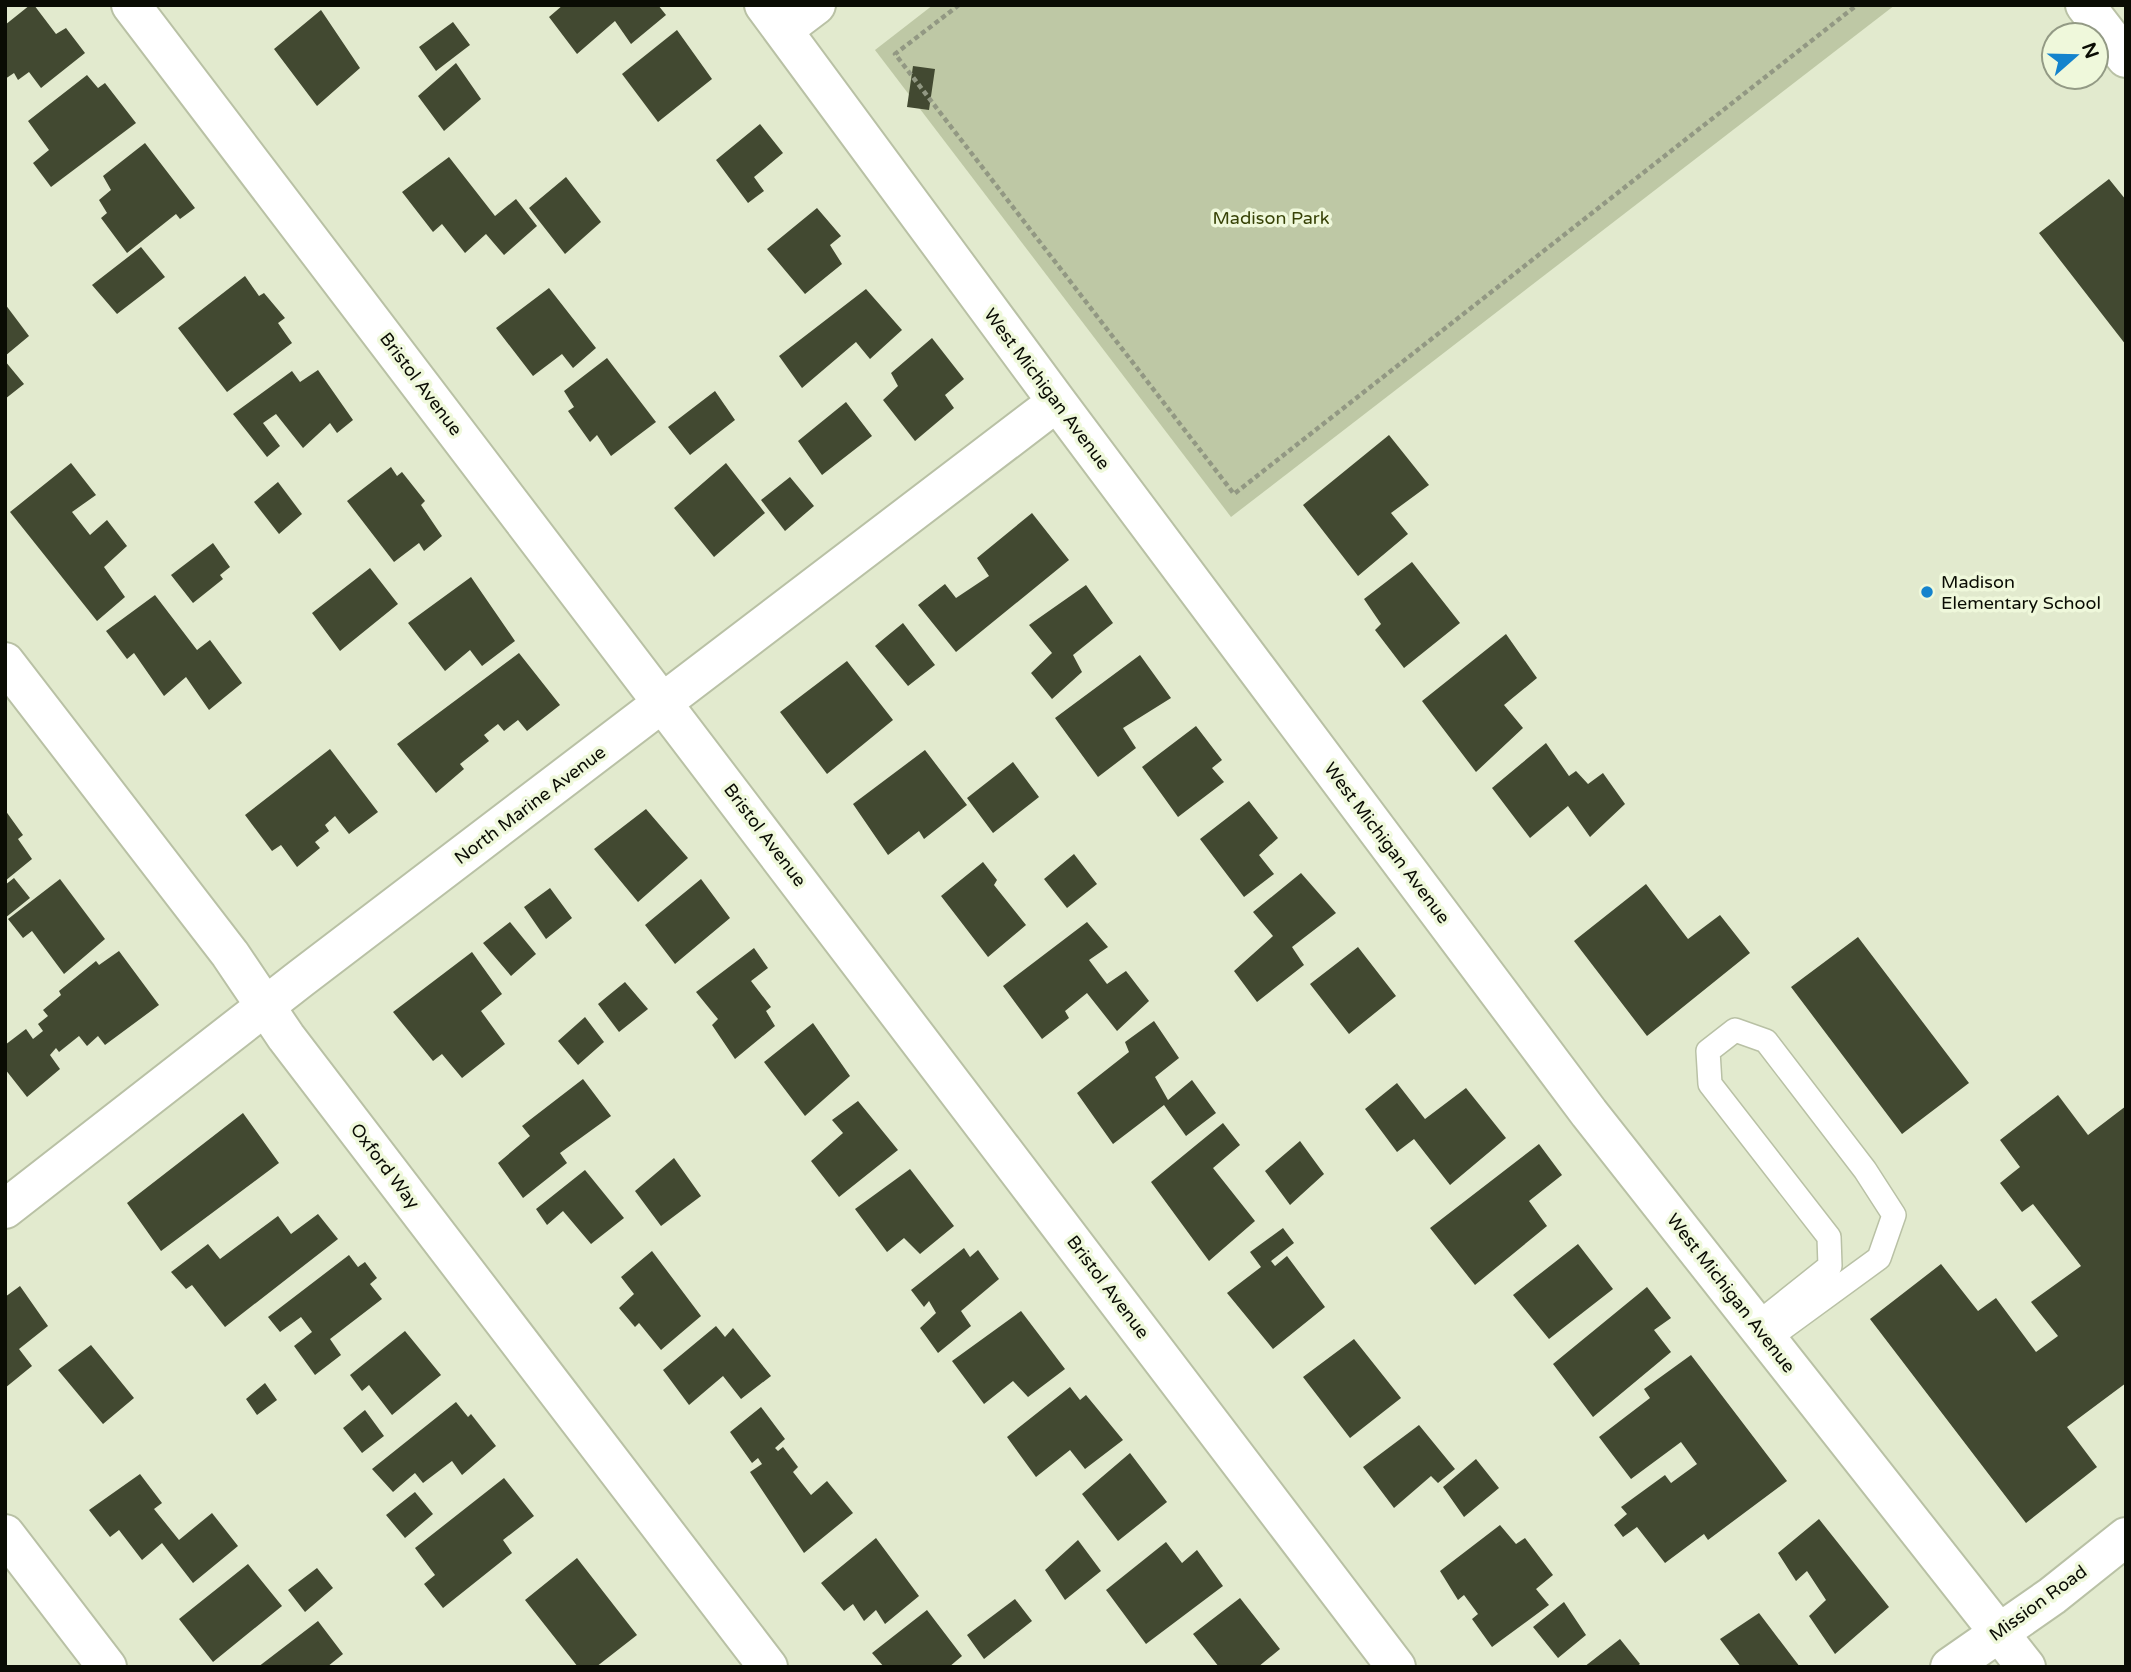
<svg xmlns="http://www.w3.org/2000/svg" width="2131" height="1672" viewBox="0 0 2131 1672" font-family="'Varela Round',sans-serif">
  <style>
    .green { fill: #bec8a5 }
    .building { fill: #424931 }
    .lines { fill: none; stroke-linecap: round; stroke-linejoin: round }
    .service-casing { stroke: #b9c1a5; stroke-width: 26 }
    .minor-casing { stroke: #b9c1a5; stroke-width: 42 }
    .path { stroke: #929883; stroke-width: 4.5; stroke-dasharray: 5 3.5; stroke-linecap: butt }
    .service { stroke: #fff; stroke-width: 23 }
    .minor { stroke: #fff; stroke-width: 38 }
    .poi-dot { fill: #1483cd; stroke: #eff8db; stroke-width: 2.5 }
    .labels { text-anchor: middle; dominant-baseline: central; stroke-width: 7; stroke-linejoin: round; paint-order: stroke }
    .park-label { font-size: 18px; fill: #374206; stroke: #eff8db }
    .street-label { font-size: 18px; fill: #0a0c04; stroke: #eff8db }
    .poi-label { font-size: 18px; fill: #0a0c04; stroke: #eff8db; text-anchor: start }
  </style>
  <rect width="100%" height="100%" fill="#e2eace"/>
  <path class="green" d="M933,5H1895L1231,517L875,50Z"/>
  <path class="building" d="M30,5H34L56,34L66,28L85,53L41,88L29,72L18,80L14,73L5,79V25Z
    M563,5H658L666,15L631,44L615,21L577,54L549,17Z
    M321,10L360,68L317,106L274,49Z
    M453,22L470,45L436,71L419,47Z
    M677,30L712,79L658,122L622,74Z
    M456,63L481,99L444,131L418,96Z
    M913,66L935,69L929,110L907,107Z
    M87,75L98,88L105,83L136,123L51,187L33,163L49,150L28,121Z
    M760,124L783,153L754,177L764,191L748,203L716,160Z
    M145,143L195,208L180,219L176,214L127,253L101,218L107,213L99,200L111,190L103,176Z
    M449,157L495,216L516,199L537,226L504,255L486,234L465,253L442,224L433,232L402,192Z
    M566,177L601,222L565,254L529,208Z
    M2109,179L2126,200V345L2039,233Z
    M817,208L841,236L830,245L842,264L805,294L767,249Z
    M141,247L165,277L117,314L92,285Z
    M245,276L259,296L264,293L285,318L278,323L292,343L227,392L178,328Z
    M549,288L596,348L573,368L562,354L533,376L496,328Z
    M866,289L902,330L870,359L856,342L802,388L779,356Z
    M5,304L29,336L5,356Z
    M932,338L964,379L945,395L954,408L915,441L883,400L898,386L891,373Z
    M607,358L656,422L611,456L597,435L590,442L568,411L574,407L564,391Z
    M5,361L24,384L5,399Z
    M318,370L353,420L337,433L330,423L303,448L276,414L263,423L280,446L267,457L233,414L292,371L300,382Z
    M715,391L735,420L690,455L668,427Z
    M846,402L872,436L822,475L798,441Z
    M1389,435L1429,485L1391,513L1408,534L1358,576L1303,505Z
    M71,463L96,495L72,512L90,535L107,520L127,546L104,567L125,597L97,621L10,512Z
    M726,463L765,513L714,557L674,508Z
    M391,467L397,476L402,472L425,501L421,505L442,536L424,551L419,543L394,562L347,501Z
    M790,477L814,506L785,531L761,500Z
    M278,482L302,514L279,534L254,502Z
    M1032,513L1069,560L956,652L918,605L945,584L956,598L989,576L977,558Z
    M213,543L230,567L220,575L223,579L193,603L171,575Z
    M1412,562L1460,623L1404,668L1375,630L1381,624L1364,599Z
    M370,568L398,604L340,651L312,613Z
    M471,577L515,641L482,666L470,650L445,671L408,623Z
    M1086,585L1113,623L1073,655L1082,672L1052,699L1031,673L1052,653L1029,625Z
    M155,595L197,650L210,640L242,683L209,710L186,677L164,696L134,653L127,659L106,631Z
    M903,623L935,665L908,686L875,646Z
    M1506,634L1537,678L1504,705L1523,728L1476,772L1422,701Z
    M519,653L560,705L527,731L518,720L504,731L498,724L484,735L489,741L460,764L464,769L436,793L397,744Z
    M1140,655L1171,698L1123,728L1136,748L1098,777L1055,718Z
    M847,661L893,720L827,774L780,712Z
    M1196,726L1222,760L1212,768L1224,782L1178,817L1142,767Z
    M1546,743L1569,776L1576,771L1588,784L1603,773L1625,804L1590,837L1568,806L1530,838L1492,788Z
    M330,749L378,812L349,834L335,816L325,825L329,831L315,842L320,848L297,867L281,845L272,851L245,815Z
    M925,750L967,805L924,839L919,831L888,855L853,804Z
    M1013,762L1039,797L993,833L967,798Z
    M1249,801L1278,838L1259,855L1274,874L1244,897L1200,839Z
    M646,809L688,858L638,902L594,849Z
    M5,810L23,835L18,839L32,859L5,881Z
    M1074,854L1097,884L1067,908L1044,879Z
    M983,862L997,880L994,885L1026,925L988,957L941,896Z
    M1301,873L1336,913L1292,947L1304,965L1257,1002L1234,971L1273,936L1253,912Z
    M14,878L30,898L5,918V885Z
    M60,879L105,939L64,974L32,931L23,938L8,919Z
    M701,879L730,918L675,964L645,925Z
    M1646,884L1688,939L1720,915L1750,953L1647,1036L1574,941Z
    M550,888L572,918L546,939L524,907Z
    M510,922L536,954L511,976L483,943Z
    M1087,922L1108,947L1089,960L1107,984L1126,971L1149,1001L1117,1031L1087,993L1065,1011L1069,1018L1042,1039L1003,986Z
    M1858,937L1969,1083L1902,1134L1791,987Z
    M1358,947L1396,996L1349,1034L1310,984Z
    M754,948L768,968L751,981L771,1007L766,1011L775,1026L735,1059L712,1025L718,1019L696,992Z
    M119,951L159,1005L105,1045L98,1036L87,1046L79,1036L59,1052L56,1048L50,1055L60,1069L27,1097L5,1069V1045L26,1029L33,1039L43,1031L38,1024L48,1016L43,1010L61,995L59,991L96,961L99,965Z
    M472,952L502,994L481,1011L505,1044L462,1078L442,1054L433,1061L393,1012Z
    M625,982L648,1009L619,1032L598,1004Z
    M585,1017L604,1042L578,1065L558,1041Z
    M1154,1021L1179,1058L1155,1077L1168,1100L1192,1080L1216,1113L1186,1136L1164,1105L1113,1144L1077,1093L1129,1052L1125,1042Z
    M813,1023L850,1076L805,1116L764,1062Z
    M583,1079L611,1116L560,1153L567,1163L523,1198L498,1163L530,1136L522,1126Z
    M1397,1083L1425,1119L1466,1088L1506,1138L1450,1185L1414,1139L1397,1152L1365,1109Z
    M2058,1095L2088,1135L2126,1106V1383L2067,1427L2097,1467L2026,1523L1870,1319L1941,1264L1978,1311L1996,1298L2036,1352L2058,1336L2031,1302L2081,1266L2033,1204L2022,1212L2000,1183L2020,1167L2000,1140Z
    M858,1101L898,1150L839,1197L811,1161L843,1133L832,1120Z
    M243,1113L279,1163L161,1251L127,1203Z
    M1223,1123L1240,1145L1213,1168L1255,1221L1209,1261L1151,1182Z
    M1300,1141L1324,1174L1290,1205L1265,1171Z
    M1539,1144L1562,1175L1529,1201L1547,1226L1475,1285L1430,1228Z
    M674,1158L701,1196L661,1226L635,1191Z
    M910,1169L954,1226L920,1254L904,1238L887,1252L855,1209Z
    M585,1170L624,1218L591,1244L563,1211L547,1225L536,1209Z
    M318,1214L338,1239L225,1327L192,1285L186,1289L171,1272L208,1244L220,1259L278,1216L291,1234Z
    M1283,1228L1294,1243L1271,1261L1275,1266L1287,1256L1325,1307L1273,1349L1227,1293L1261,1267L1250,1252Z
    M1578,1244L1613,1289L1549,1339L1513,1295Z
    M964,1248L970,1257L978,1250L999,1279L961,1311L971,1326L938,1353L920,1328L936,1313L929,1301L924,1307L911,1290Z
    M652,1251L701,1316L661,1350L639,1323L635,1327L619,1308L634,1294L621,1277Z
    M349,1255L358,1267L365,1262L377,1278L370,1284L382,1299L330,1339L341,1355L315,1375L294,1346L312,1332L301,1317L280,1332L268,1317Z
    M20,1286L48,1326L19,1349L32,1366L5,1388V1297Z
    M1647,1287L1671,1318L1654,1330L1671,1352L1593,1417L1553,1364Z
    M1021,1311L1065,1369L1028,1397L1013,1381L984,1404L952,1361Z
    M716,1326L725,1337L733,1328L771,1376L741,1399L723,1376L689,1405L663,1370Z
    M405,1331L441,1375L392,1415L369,1385L362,1391L350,1375Z
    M1354,1339L1401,1398L1350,1438L1303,1377Z
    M91,1345L134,1398L103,1424L58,1370Z
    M1691,1355L1787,1481L1708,1540L1704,1534L1665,1563L1637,1527L1623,1537L1614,1525L1627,1514L1621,1507L1665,1475L1671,1483L1697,1464L1681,1442L1631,1479L1599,1437L1650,1398L1644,1389Z
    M265,1383L277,1400L257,1415L246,1399Z
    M1070,1387L1080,1400L1086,1395L1123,1440L1085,1469L1070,1450L1036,1477L1007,1437Z
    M456,1402L468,1417L471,1414L496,1446L462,1475L452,1461L423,1483L415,1473L393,1492L372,1469Z
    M761,1407L785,1439L775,1448L778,1451L783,1447L798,1467L793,1472L811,1495L827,1481L853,1513L804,1553L750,1472L762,1464L758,1458L752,1463L730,1432Z
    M365,1410L384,1436L362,1453L343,1428Z
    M1419,1425L1455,1469L1438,1483L1431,1476L1394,1508L1363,1467Z
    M1130,1453L1167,1502L1118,1541L1082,1494Z
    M1476,1459L1499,1488L1464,1517L1443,1487Z
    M140,1474L162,1503L154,1509L179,1540L212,1513L238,1546L193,1583L162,1543L142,1560L119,1530L110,1537L89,1510Z
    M504,1478L534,1516L503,1540L512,1553L443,1608L424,1584L435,1575L415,1548Z
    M415,1492L433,1514L405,1538L386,1515Z
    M1819,1519L1889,1607L1835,1654L1809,1616L1826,1600L1807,1571L1796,1581L1778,1553Z
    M1500,1525L1516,1544L1525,1538L1553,1575L1536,1589L1549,1605L1492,1647L1472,1619L1478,1614L1464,1595L1458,1600L1440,1571Z
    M876,1538L919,1596L885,1624L876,1610L864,1621L853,1604L844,1611L821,1583Z
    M1078,1540L1101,1571L1065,1600L1045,1570Z
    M1166,1542L1182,1563L1197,1550L1223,1586L1146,1644L1106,1590Z
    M577,1558L637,1635L596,1667H578L525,1600Z
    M248,1564L282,1606L213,1662L179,1619Z
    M317,1568L333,1588L305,1612L288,1590Z
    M1240,1598L1280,1649L1258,1667H1219L1193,1634Z
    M1015,1599L1032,1621L984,1659L967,1635Z
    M1564,1602L1586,1635L1558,1658L1533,1627Z
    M927,1610L962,1656L949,1667H884L872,1653Z
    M1759,1613L1800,1667H1741L1720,1639Z
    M318,1621L343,1654L327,1667H258Z
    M1620,1639L1640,1664L1636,1667H1584Z"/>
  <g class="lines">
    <g class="service-casing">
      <path id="service" d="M1756,1325L1830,1266L1829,1237L1710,1084L1708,1051L1735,1030L1766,1041L1865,1170L1894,1215L1879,1258L1768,1339"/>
    </g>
    <g class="minor-casing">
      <path id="minor" d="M131,5L1396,1667
        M764,5L1057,402L1589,1113L2026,1667
        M2085,5L2126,58
        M783,30L816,5
        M5,662L230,954L286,1037L768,1667
        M5,1209L300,979L1057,402
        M5,1534L107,1667
        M1950,1667L2052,1596L2126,1537"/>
    </g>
    <path class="path" d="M959,5L895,54L1234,494L1857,5"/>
    <use href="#service" class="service"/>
    <use href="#minor" class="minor"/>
  </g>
  <circle class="poi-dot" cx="1927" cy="592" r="7"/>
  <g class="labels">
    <g class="park-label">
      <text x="1271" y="218">Madison Park</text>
    </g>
    <g class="street-label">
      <text transform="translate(421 384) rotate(53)">Bristol Avenue</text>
      <text transform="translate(1047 389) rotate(53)">West Michigan Avenue</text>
      <text transform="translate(530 805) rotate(-37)">North Marine Avenue</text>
      <text transform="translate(765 835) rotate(53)">Bristol Avenue</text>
      <text transform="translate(1387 843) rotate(53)">West Michigan Avenue</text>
      <text transform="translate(385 1166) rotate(53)">Oxford Way</text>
      <text transform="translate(1108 1287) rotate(53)">Bristol Avenue</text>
      <text transform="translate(1731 1293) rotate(52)">West Michigan Avenue</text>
      <text transform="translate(2038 1603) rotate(-36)">Mission Road</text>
    </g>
    <g class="poi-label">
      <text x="1941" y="582">Madison<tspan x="1941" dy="21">Elementary School</tspan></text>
    </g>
  </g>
  <rect width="2131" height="1672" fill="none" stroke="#0a0c04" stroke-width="14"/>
  <g transform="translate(2075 56) rotate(70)"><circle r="33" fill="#eff8db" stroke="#939a85" stroke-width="2"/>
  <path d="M0-5L12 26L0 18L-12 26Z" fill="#1483cd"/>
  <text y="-10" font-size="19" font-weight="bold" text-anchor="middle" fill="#0a0c04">N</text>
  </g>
</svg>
